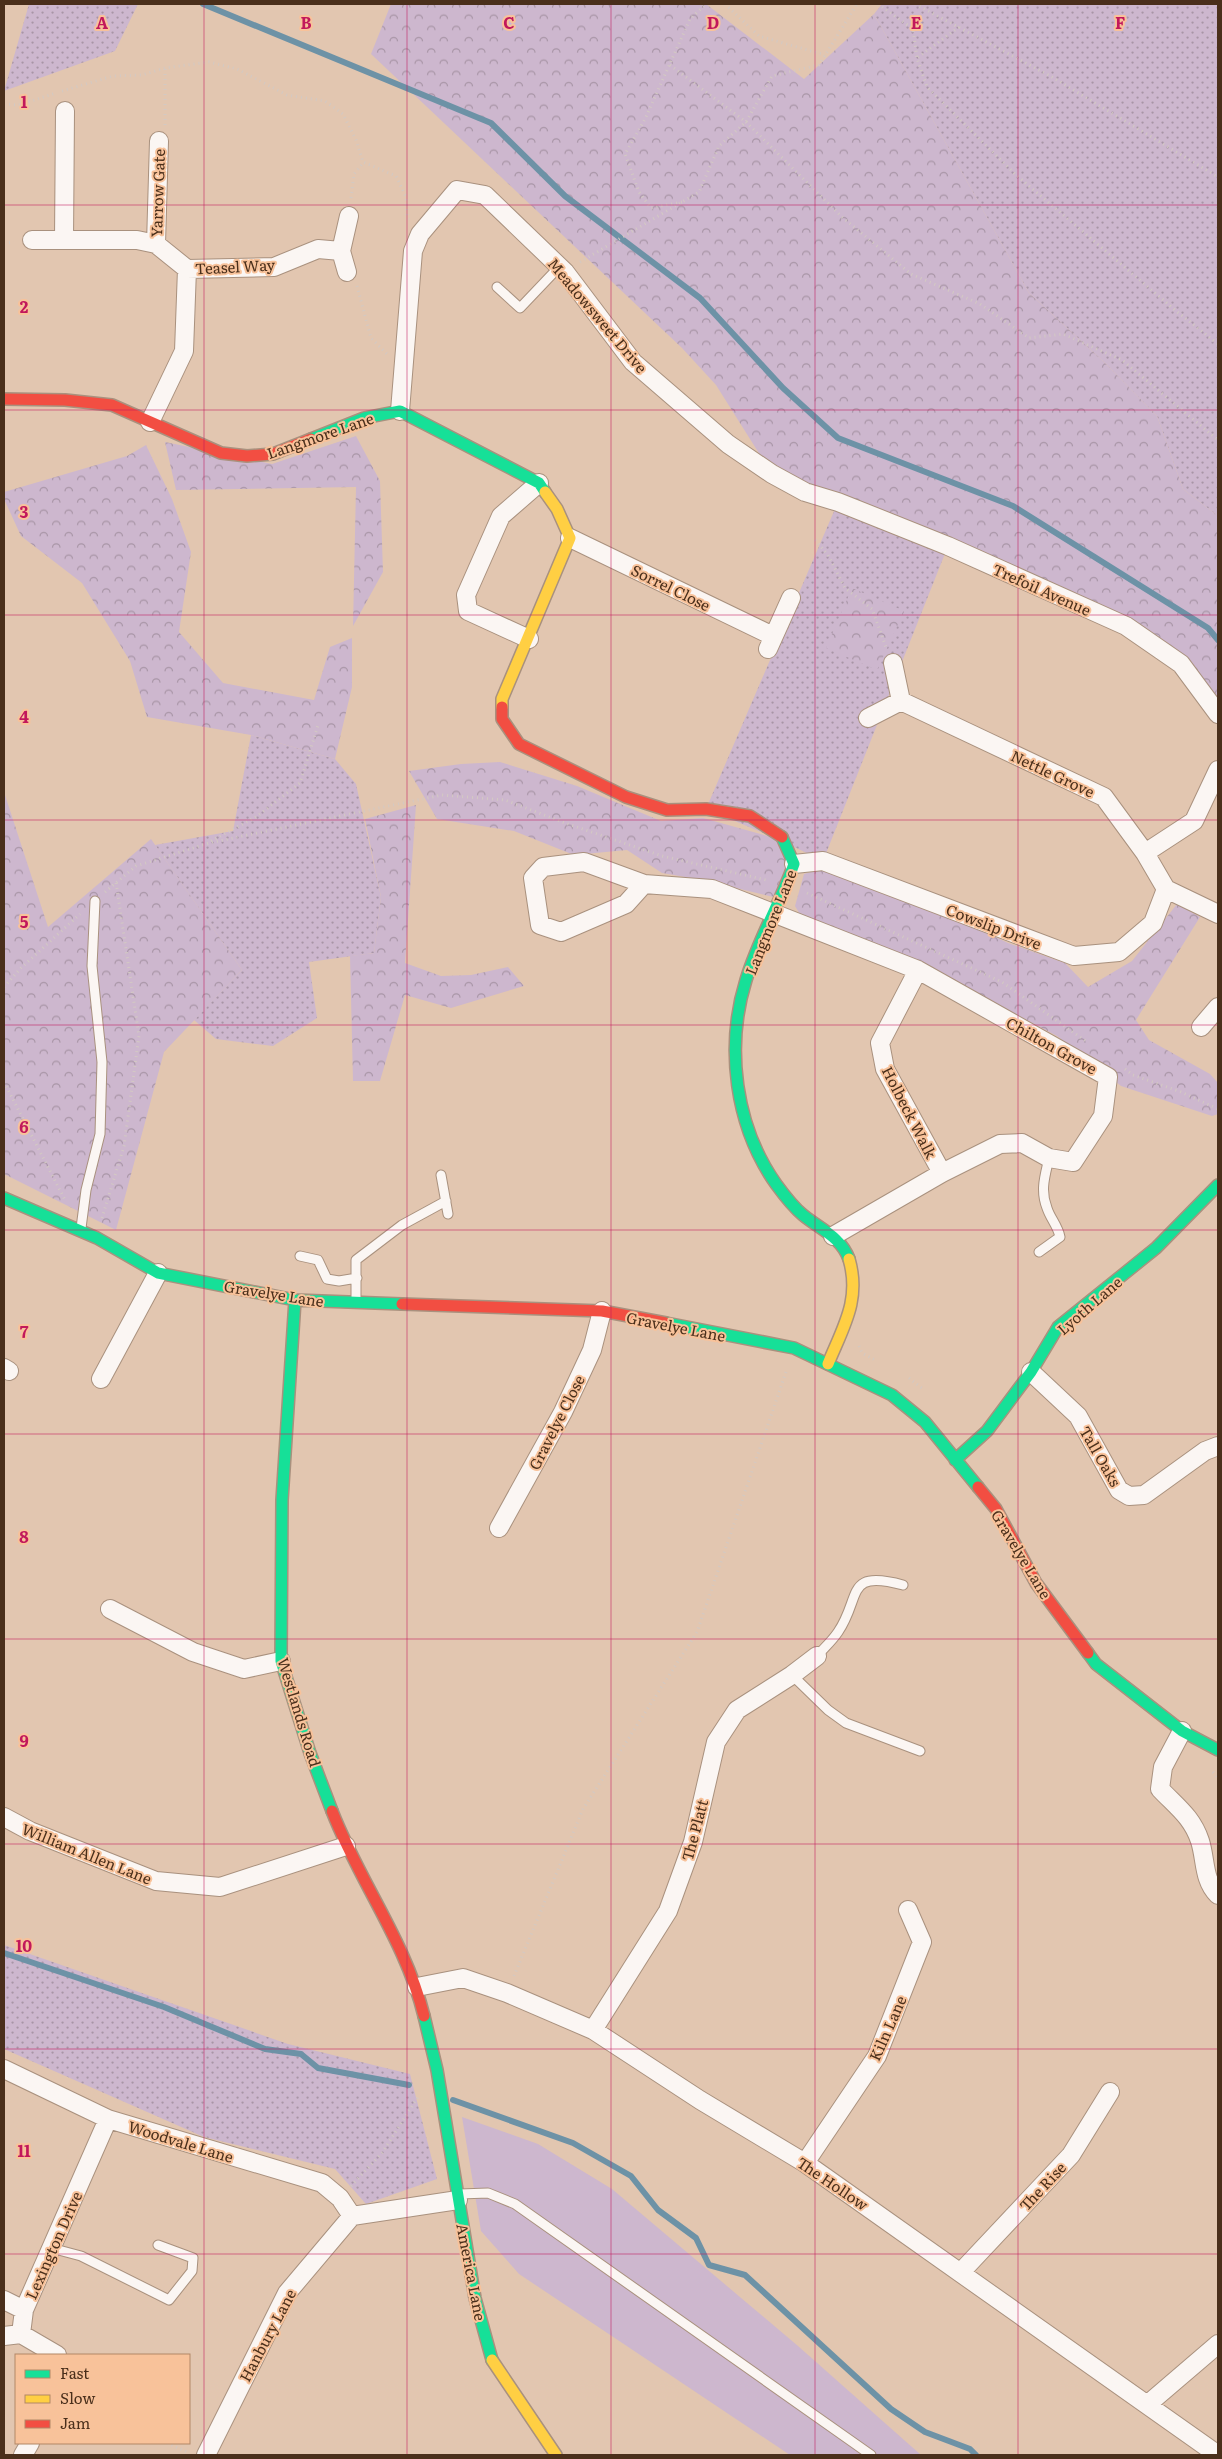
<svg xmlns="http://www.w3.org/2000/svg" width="1222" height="2459" viewBox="0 0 1222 2459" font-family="Literata,serif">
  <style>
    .grass { fill: url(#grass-dots) }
    .forest { fill: url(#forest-crowns) }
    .garden { fill: #cdb7ce }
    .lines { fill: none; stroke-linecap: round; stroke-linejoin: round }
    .stream { stroke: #6d92a6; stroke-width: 6 }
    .lane-casing { stroke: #a9917e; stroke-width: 11 }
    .street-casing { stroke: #a9917e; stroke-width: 20 }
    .fast-casing { stroke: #a9917e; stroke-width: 14 }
    .slow-casing { stroke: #a9917e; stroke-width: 14 }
    .jam-casing { stroke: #a9917e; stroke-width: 14 }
    .path { stroke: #d3c9c3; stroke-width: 3; stroke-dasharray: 1 4; stroke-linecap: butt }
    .lane { stroke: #fbf6f3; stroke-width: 9 }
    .street { stroke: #fbf6f3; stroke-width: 18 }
    .fast { stroke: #16e098; stroke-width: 11 }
    .slow { stroke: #ffcf43; stroke-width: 11 }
    .jam { stroke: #f24e42; stroke-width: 11 }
    .grid { fill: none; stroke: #c2185b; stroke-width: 1; stroke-opacity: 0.55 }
    .labels { text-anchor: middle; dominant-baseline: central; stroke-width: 4; stroke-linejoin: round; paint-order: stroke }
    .street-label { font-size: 15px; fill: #4a2f1b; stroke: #f8c29a }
    .grid-label { font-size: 16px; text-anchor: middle; font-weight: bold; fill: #c2185b; stroke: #f8c29a; stroke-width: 4; stroke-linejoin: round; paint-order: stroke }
  </style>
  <defs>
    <pattern id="grass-dots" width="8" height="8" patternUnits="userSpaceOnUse" patternTransform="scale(1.25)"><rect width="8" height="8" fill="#cdb7ce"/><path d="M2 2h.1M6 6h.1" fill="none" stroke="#a895a6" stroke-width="1.8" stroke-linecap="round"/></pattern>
    <pattern id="forest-crowns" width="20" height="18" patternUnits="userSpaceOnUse" patternTransform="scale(1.25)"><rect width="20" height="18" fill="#cdb7ce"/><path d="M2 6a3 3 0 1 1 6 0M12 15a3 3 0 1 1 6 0" fill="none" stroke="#a895a6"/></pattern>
  </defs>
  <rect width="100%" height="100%" fill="#e2c6b0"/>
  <path class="grass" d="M29,4H138L115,51L4,91Z
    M882,4H1218V516L1183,489L1157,416L1104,362L1029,293L874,14Z
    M838,502L948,546L823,861L778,839L706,809Z
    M251,735L335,759L356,784L381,897L374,953L309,962L317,1018L273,1046L216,1039L194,1020L242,970L155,845L233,831Z
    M4,1945L288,2044L410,2074L437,2179L366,2204L335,2169L204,2137L4,2049Z"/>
  <path class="forest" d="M391,4H706L804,79L874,14L1029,293L1104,362L1157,416L1183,489L1218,516V700L1126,626L772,474L716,385L682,348L371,54Z
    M356,436L380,481L383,572L353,626L356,487L176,490L165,442L272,464Z
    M146,445L172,499L191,552L179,632L223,683L314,700L330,647L352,638V687L335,759L251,735L147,717L130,661L82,583L21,536L4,499V492L127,456Z
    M852,588L904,611L877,670L826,648Z
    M500,762L577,786L661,821L703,818L778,839L788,862L773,897L703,880L662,873L627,850L574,855L514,831L437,819L409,771L461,764Z
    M4,792L48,927L151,839L242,970L164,1052L116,1230L4,1174Z
    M416,805L405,963L441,976L471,975L508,967L524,986L451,1008L405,995L380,1081H353L350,956L374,953L381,897L365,819Z
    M825,868L918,900L1008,943L1065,963L1088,987L1132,961L1177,904L1200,917L1136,1020L1149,1040L1210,1074L1218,1083V1114L1212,1116L1121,1086L1057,1036L952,981L857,936L801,916L795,906L804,874Z"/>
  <path class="garden" d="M462,2117L538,2144L612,2189L798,2346L921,2455H790L519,2274L481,2231Z"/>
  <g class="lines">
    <path class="stream" d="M203,4L491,123L565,196L700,298L783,388L838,438L1013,506L1208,628L1218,640
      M4,1953L164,2007L265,2049L301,2054L318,2068L409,2085
      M453,2100L573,2143L631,2176L658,2210L696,2238L709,2265L745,2275L891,2409L925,2432L970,2449L976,2455"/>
    <g class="lane-casing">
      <path id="lane" d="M497,287L520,308L559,267
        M441,1175L448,1214
        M81,1228L86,1190L100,1134L102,1062L92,966L95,901
        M1039,1252L1060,1237C1058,1226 1050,1218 1047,1208C1040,1190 1045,1176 1049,1158
        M300,1256L318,1260L327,1279L339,1281L357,1278
        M356,1301V1260L402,1225L446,1201
        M817,1656C824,1648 832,1641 838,1632C862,1597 844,1569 903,1585
        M792,1675L828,1710L846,1723L920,1751
        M460,2194L488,2193L515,2204L871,2455
        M51,2248L81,2256L169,2300L192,2271L193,2258L158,2245"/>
    </g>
    <g class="street-casing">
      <path id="street" d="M32,240H137L156,244L187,269L184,351L150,422
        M64,240L65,111
        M156,244L159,141
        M187,269L274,267L318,249L341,251
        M347,272L341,251L349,216
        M400,411L413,251L420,234L457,190L485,195L565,272L633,362L728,444L772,474L805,492L838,502L948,546L1126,626L1181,664L1218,714
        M570,538L773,636
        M529,639L468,611L466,595L501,516L539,483
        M768,649L791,598
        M901,701L1104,797L1145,853L1166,889
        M868,718L901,701L893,663
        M1145,853L1194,821L1218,770
        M794,864L823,861L1074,956L1119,952L1153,923L1166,889
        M644,884L584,862L543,867L533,878L540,925L561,932L626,904L644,884L712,889L918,970L1108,1077L1103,1116L1073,1162L1049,1158L1022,1143L1000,1144L942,1173L833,1236
        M1166,889L1218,914
        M918,970L880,1043L885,1069L942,1173
        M1201,1027L1218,1007
        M4,1368L9,1371
        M1031,1372L1078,1416L1119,1490L1129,1496L1144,1495L1205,1451L1218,1446
        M101,1379L158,1273
        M499,1528L563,1412L592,1350L602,1311
        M110,1609L193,1652L244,1669L281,1661
        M1182,1731L1163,1767L1160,1789C1177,1807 1192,1817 1200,1841C1206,1860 1203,1880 1218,1895
        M4,1817L30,1831L156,1881L220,1887L346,1846
        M417,1987L463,1978L507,1993L593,2030L700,2100L805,2163L1218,2455
        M593,2030L668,1911L693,1842L716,1742L737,1710L792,1675L817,1656
        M4,2069L108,2119L322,2183L340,2198L352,2216
        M805,2163L877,2056L922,1942L908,1910
        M961,2272L1071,2155L1110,2092
        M4,2300L24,2310
        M4,2336L21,2334
        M57,2355L21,2334L24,2310L108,2119
        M1148,2404L1218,2344
        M23,2455L30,2443
        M206,2455L287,2293L352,2216L458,2200"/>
    </g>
    <g class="fast-casing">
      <path id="fast" d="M311,439L364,418L400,411L539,483L545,492
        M782,837L794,864C780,903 758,940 746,980C725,1047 735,1126 776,1184C784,1195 792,1206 803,1215C820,1229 841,1237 849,1259
        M4,1198L97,1238L158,1273L295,1300L402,1304
        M295,1300L282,1500L281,1661L310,1753L332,1811
        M666,1323L794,1348L892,1395L925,1422L978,1487
        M955,1460L987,1431L1031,1372L1058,1327L1156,1248L1218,1185
        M1088,1653L1096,1664L1182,1731L1218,1750
        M424,2016L437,2070L475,2298L492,2360"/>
    </g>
    <g class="slow-casing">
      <path id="slow" d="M502,707V699L570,538L557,509L545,492
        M828,1364C843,1327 861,1300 849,1259
        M492,2360L556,2455"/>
    </g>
    <g class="jam-casing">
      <path id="jam" d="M4,399L65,400L112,405L221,453L247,456L273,454L311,439
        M502,707V719L519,744L626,797L667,810L706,809L750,816L782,837
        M402,1304L602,1311L666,1323
        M978,1487L996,1509L1036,1583L1088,1653
        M332,1811C359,1881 406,1942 424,2016"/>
    </g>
    <path class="path" d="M725,4L759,36L825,55
      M878,4L913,29L917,58
      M915,4L1052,77L1218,177
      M959,27L917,58L927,87L1015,174L1175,310L1218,344
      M670,65L746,122L842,217L911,274L980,304L1029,338L1063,334L1122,360L1218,440
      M62,91L113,76L142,75L165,68L209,62L237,69L287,95L325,101L343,114L356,140L363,162L396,176L406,197L407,216L409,219
      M4,104L19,105L56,93
      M165,125V68
      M351,198L354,174L363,163
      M682,202L651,208L639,192L625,154L645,119L690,19L706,4
      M4,243L14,242
      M580,262L699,192L719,146L746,122L772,76L819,65L857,4
      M357,286L371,338L387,354
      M815,540L828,555L845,588L872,609L886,647
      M211,841L256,817L300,783L318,725
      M105,892L136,866L209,843L442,795L505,800L565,823L662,856L766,880
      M807,893L1002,982L1087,1042
      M4,987L21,968L80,914
      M1125,1069L1133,1075L1181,1092L1218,1109
      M4,1082L65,1200
      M102,1218L124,1146L139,1036L116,882
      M859,1346L862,1353L877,1361
      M909,1378L923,1389
      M1213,1772L1218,1778
      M514,1976L583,1809L697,1632L787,1369
      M351,2186L382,2153L418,2097
      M167,2443L189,2453"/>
    <use href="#lane" class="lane"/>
    <use href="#street" class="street"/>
    <use href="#fast" class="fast"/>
    <use href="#slow" class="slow"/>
    <use href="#jam" class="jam"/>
  </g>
  <path class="grid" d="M204,4V2455M407,4V2455M611,4V2455M815,4V2455M1018,4V2455M4,205H1218M4,410H1218M4,615H1218M4,820H1218M4,1025H1218M4,1230H1218M4,1434H1218M4,1639H1218M4,1844H1218M4,2049H1218M4,2254H1218"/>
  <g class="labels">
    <g class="street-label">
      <text transform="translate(157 193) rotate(-88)">Yarrow Gate</text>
      <text transform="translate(235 266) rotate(-3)">Teasel Way</text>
      <text transform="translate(598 315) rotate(50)">Meadowsweet Drive</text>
      <text transform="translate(320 435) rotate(-19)">Langmore Lane</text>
      <text transform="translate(671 587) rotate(26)">Sorrel Close</text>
      <text transform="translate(1042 589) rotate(24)">Trefoil Avenue</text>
      <text transform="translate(1053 773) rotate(25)">Nettle Grove</text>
      <text transform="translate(770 922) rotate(-68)">Langmore Lane</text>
      <text transform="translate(994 926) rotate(21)">Cowslip Drive</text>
      <text transform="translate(1052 1045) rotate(29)">Chilton Grove</text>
      <text transform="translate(910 1112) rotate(63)">Holbeck Walk</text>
      <text transform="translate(274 1293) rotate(9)">Gravelye Lane</text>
      <text transform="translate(1089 1305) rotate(-41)">Lyoth Lane</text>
      <text transform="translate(676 1326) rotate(11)">Gravelye Lane</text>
      <text transform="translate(556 1422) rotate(-63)">Gravelye Close</text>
      <text transform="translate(1101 1456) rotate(60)">Tall Oaks</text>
      <text transform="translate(1022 1554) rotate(59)">Gravelye Lane</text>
      <text transform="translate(300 1712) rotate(73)">Westlands Road</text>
      <text transform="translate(694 1830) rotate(-75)">The Platt</text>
      <text transform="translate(87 1853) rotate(22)">William Allen Lane</text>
      <text transform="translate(887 2028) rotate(-66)">Kiln Lane</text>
      <text transform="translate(181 2141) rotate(17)">Woodvale Lane</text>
      <text transform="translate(833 2183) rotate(34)">The Hollow</text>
      <text transform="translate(1042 2186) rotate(-47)">The Rise</text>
      <text transform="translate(53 2245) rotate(-66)">Lexington Drive</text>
      <text transform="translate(472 2272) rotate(79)">America Lane</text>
      <text transform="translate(267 2335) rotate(-62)">Hanbury Lane</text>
    </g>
  </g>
  <g class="grid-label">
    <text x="102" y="29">A</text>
    <text x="306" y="29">B</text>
    <text x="509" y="29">C</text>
    <text x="713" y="29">D</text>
    <text x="916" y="29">E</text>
    <text x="1120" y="29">F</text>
    <text x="24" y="108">1</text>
    <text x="24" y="313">2</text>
    <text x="24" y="518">3</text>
    <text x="24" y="723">4</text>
    <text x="24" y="928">5</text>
    <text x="24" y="1133">6</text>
    <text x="24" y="1338">7</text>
    <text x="24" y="1543">8</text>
    <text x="24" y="1747">9</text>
    <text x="24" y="1952">10</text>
    <text x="24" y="2157">11</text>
  </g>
  <rect width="1222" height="2459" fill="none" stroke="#4a2f1b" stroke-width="10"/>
  <rect x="15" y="2354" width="175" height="90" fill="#f8c29a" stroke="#b28767"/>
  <rect x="25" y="2370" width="25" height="8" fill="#16e098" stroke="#b28767"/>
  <text x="60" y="2379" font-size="15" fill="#4a2f1b">Fast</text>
  <rect x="25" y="2395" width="25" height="8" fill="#ffcf43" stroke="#b28767"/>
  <text x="60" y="2404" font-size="15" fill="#4a2f1b">Slow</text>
  <rect x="25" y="2420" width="25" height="8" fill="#f24e42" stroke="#b28767"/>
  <text x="60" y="2429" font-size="15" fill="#4a2f1b">Jam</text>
</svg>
